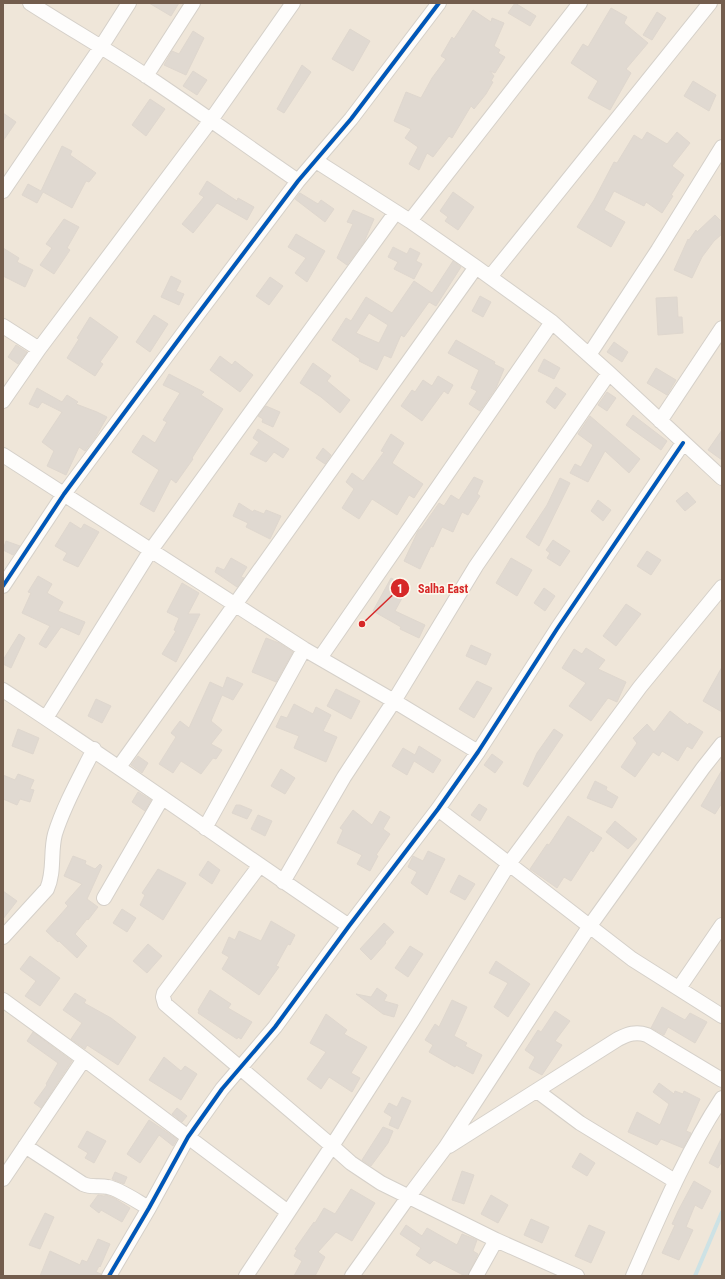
<svg xmlns="http://www.w3.org/2000/svg" width="725" height="1279" viewBox="0 0 725 1279" font-family="'Roboto Condensed',sans-serif">
  <style>
    .residential { fill: #efe6d9 }
    .lines { fill: none; stroke-linecap: round; stroke-linejoin: round }
    .stream { stroke: #cde2e5; stroke-width: 4 }
    .building { fill: #e0d9d1; stroke: #dfd7ce; fill-rule: evenodd }
    .minor-casing { stroke: #d5d0c9; stroke-width: 16 }
    .minor { stroke: #fefdfc; stroke-width: 14 }
    .cycleway-casing { stroke: #fef8ed; stroke-width: 6 }
    .cycleway { stroke: #0057b8; stroke-width: 4 }
    .leader { fill: none; stroke: #d62828; stroke-width: 1.5 }
    .callout-dot { fill: #d62828; stroke: #fef8ed; stroke-width: 1.5 }
    .mark-label { font-size: 12px; text-anchor: middle; font-weight: bold; fill: #fff }
    .callout-label { font-size: 12px; text-anchor: middle; font-weight: bold; fill: #d62828; stroke: #fef8ed; stroke-width: 3; stroke-linejoin: round; paint-order: stroke }
  </style>
  <rect width="100%" height="100%" fill="#f6f3eb"/>
  <path class="residential" d="M3,3H722V1276H3Z"/>
  <g class="lines">
    <path class="stream" d="M695,1276L722,1212"/>
  </g>
  <path class="building" d="M149,3H179L171,16Z
    M515,3L536,16L530,26L508,13Z
    M611,8L627,17L624,23L648,43L626,69L631,73L610,110L588,98L598,81L571,63L583,44L588,47Z
    M473,10L491,22L492,18L504,23L494,46L500,50L498,53L505,57L495,73L490,71L494,76L491,81L493,82L486,94L474,109L471,106L452,138L449,136L433,157L427,153L419,170L409,164L418,147L405,138L411,129L394,121L406,92L421,98L432,78L446,59L441,56L452,37L454,39Z
    M657,12L666,18L652,40L643,35Z
    M350,29L370,41L353,71L332,59Z
    M193,31L204,38L186,75L164,65L172,51L179,54Z
    M302,65L311,72L284,113L277,109Z
    M193,71L207,80L197,95L183,86Z
    M693,81L716,95L709,111L684,96Z
    M150,99L165,109L146,136L132,125Z
    M3,113L16,122L3,141Z
    M647,132L667,144L677,132L690,143L672,166L684,175L671,195L673,196L662,213L646,202L644,206L614,191L604,210L625,222L611,247L577,227L594,200L614,162L617,163L634,135L642,140Z
    M62,146L72,151L70,155L96,173L89,182L86,181L72,208L43,192L37,203L22,195L28,184L41,191Z
    M207,181L237,201L238,198L254,207L247,220L217,203L193,233L182,224L204,197L199,194Z
    M453,192L474,207L458,230L445,221L448,217L440,211Z
    M300,193L318,204L321,200L334,209L325,222L295,199Z
    M353,210L374,219L364,242L347,265L337,258L353,224L347,222Z
    M715,215L722,222V234L714,241L702,257L692,278L674,270L688,239L689,240L696,230L697,232Z
    M64,219L79,227L67,248L70,250L54,274L40,265L52,248L46,244Z
    M296,234L325,251L307,282L295,273L306,258L288,247Z
    M393,247L407,254L410,248L420,253L416,261L422,264L414,279L394,269L398,262L388,257Z
    M3,248L19,258L17,262L33,270L25,287L3,276Z
    M453,261L461,267L436,306L429,302L404,337L401,335L391,358L384,355L377,370L359,361L360,359L332,340L346,318L351,321L366,297L392,313L414,281L432,293ZM369,313L388,325L379,343L356,333Z
    M171,276L181,281L176,291L184,294L179,305L161,297Z
    M270,277L283,286L269,305L256,296Z
    M480,296L491,302L483,317L472,311Z
    M677,297L678,317H682L683,333L658,335L656,298Z
    M154,315L168,324L150,352L136,342Z
    M90,317L118,337L100,362L103,364L95,376L67,358L79,339L77,338Z
    M456,340L495,362L494,364L504,369L496,388L480,411L469,404L477,391L471,388L479,370L448,353Z
    M614,342L628,352L622,362L607,352Z
    M16,345L27,352L18,364L8,357Z
    M220,356L232,365L235,361L253,375L240,392L210,370Z
    M544,359L560,368L554,379L538,371Z
    M313,363L331,376L327,381L350,400L340,413L321,397L300,383Z
    M656,368L676,380L667,395L647,383Z
    M169,374L204,392L201,395L223,409L192,458L193,459L176,483L171,479L154,512L140,504L159,470L132,452L143,435L155,443L167,422L163,420L180,393L163,385Z
    M438,376L453,385L448,394L444,391L422,421L401,406L412,390L415,392L423,380L432,386Z
    M556,387L566,394L555,409L546,402Z
    M37,388L62,402L67,395L78,402L76,404L97,412L107,417L95,438L85,451L79,447L66,475L47,466L54,451L42,442L62,412L42,402L38,408L29,404Z
    M607,392L616,398L607,411L598,405Z
    M266,406L280,412L273,427L262,422L263,419L258,416Z
    M633,415L667,441L661,450L626,425Z
    M590,416L640,459L629,473L605,451L588,482L570,473L575,464L581,467L593,445L578,434Z
    M258,429L289,449L283,458L274,452L266,462L250,454L259,442L253,438Z
    M722,430V460L708,450Z
    M391,434L404,443L392,463L423,484L414,498L409,495L397,515L372,499L359,519L342,508L354,489L346,482L352,473L363,481L384,452L381,451Z
    M323,448L331,455L325,464L316,458Z
    M474,477L483,481L477,494L480,496L468,515L462,512L453,532L442,527L433,547L431,546L420,569L404,561L418,531L420,529H421L439,503L444,506L451,495L459,500Z
    M560,478L570,483L539,546L526,537L547,505Z
    M687,492L696,502L685,511L676,501Z
    M598,500L611,510L603,521L591,511Z
    M239,503L253,512L254,510L264,514L266,510L281,516L270,539L246,527L248,523L233,516Z
    M70,522L81,529L84,524L99,532L78,567L63,560L67,553L55,546Z
    M553,540L570,551L560,566L547,558L550,553L546,550Z
    M6,541L20,546L13,555L3,550Z
    M647,551L661,560L651,575L637,566Z
    M231,558L247,567L241,577L244,578L237,587L215,572L217,567L224,570Z
    M511,558L532,570L517,596L496,583Z
    M38,576L52,584L47,593L63,602L58,611L85,622L79,635L61,627L46,648L39,644L50,626L22,613L31,593L28,592Z
    M391,578L408,587L395,611L425,625L419,638L400,629L401,627L373,611Z
    M182,583L199,593L188,614H200L176,662L162,654L176,631L174,630L179,618L167,612Z
    M544,588L555,596L545,611L534,603Z
    M626,604L641,614L616,646L603,636Z
    M19,634L25,638L11,668L3,664V660Z
    M266,638L279,643L293,652L276,682L252,672Z
    M471,645L491,654L486,665L466,656Z
    M586,648L605,660L598,669L626,682L617,702L608,698L591,721L569,706L586,683L562,668L574,649L582,654Z
    M722,667V712L703,701Z
    M227,677L243,684L233,700L222,695L211,721L222,730L211,744L222,750L216,759L213,758L201,774L181,761L173,773L159,764L176,737L171,733L180,721L189,728L210,682L223,688Z
    M477,681L492,688L474,718L459,709Z
    M336,689L360,701L351,719L327,706Z
    M96,699L111,706L102,723L88,716Z
    M294,704L313,714L316,707L331,715L323,731L337,737L326,762L294,748L299,736L276,727L281,716L287,718Z
    M670,711L688,725L689,723L703,732L692,749L687,746L678,761L662,751L659,756L653,752L635,777L621,767L637,743L633,738L647,724L654,732Z
    M18,729L39,738L33,754L12,746Z
    M554,729L563,735L528,787L523,784L537,753Z
    M419,746L441,760L433,773L414,761L407,775L392,766L403,748L415,755Z
    M492,754L503,762L495,773L484,765Z
    M138,756L148,763L142,773L131,765Z
    M281,769L295,778L285,794L271,786Z
    M722,770V803L715,814L701,806Z
    M18,774L34,780L30,789L34,790L30,802L20,799L17,805L3,799V775L15,780Z
    M595,781L607,787L606,790L618,797L612,808L587,798Z
    M138,792L151,800L145,811L132,802Z
    M479,804L487,809L480,821L471,815Z
    M236,805H240L252,810L247,819L232,813Z
    M353,810L372,825L380,811L390,817L383,829L390,834L376,855L378,856L370,871L357,864L362,855L337,843L343,830L340,828Z
    M258,815L272,821L265,836L251,829Z
    M568,816L602,838L593,852L591,850L571,881L564,877L557,888L530,869L547,844L549,845Z
    M615,821L637,839L628,849L606,832Z
    M428,851L445,859L427,895L411,883L417,872L408,867L413,856L423,861Z
    M73,856L86,861L85,864L95,869L100,864L102,866L87,899L98,907L88,920L87,919L75,934L87,946L77,958L59,941L58,942L46,931L68,906L65,903L82,884L64,876Z
    M208,861L220,870L212,884L199,875Z
    M158,869L186,883L163,920L140,905L145,895L142,893Z
    M459,875L475,884L465,900L450,892Z
    M3,891L17,901L3,919Z
    M122,909L136,918L127,932L113,923Z
    M271,921L295,935L290,945L288,944L276,966L279,967L259,995L222,969L229,957L222,953L229,937L235,940L239,931L261,941Z
    M384,923L394,932L385,942L386,943L371,960L360,949Z
    M148,944L162,956L147,973L133,961Z
    M410,946L423,954L408,977L395,968Z
    M30,956L60,978L40,1006L25,996L36,981L20,969Z
    M496,961L530,984L508,1017L494,1007L508,983L489,973Z
    M377,988L387,995L384,1001L398,1005L394,1017L383,1014L356,994L371,997Z
    M210,990L231,1004L228,1008L252,1022L241,1039L238,1037L237,1039L198,1013L199,1011L198,1010Z
    M75,993L86,1000L84,1003L111,1018L136,1037L118,1065L87,1045L85,1049L71,1039L82,1023L63,1010Z
    M452,1000L467,1007L454,1036L467,1043L465,1046L482,1055L473,1074L456,1065L455,1067L429,1052L433,1045L425,1040L435,1024L439,1027Z
    M662,1007L685,1020L690,1013L707,1022L695,1043L668,1027L664,1035L651,1028Z
    M555,1011L570,1021L555,1041L562,1045L542,1075L529,1068L535,1057L525,1050L538,1030L541,1032Z
    M326,1014L347,1030L344,1034L367,1047L351,1073L360,1078L352,1092L329,1077L321,1089L307,1079L326,1052L310,1043Z
    M33,1032L72,1061L41,1108L34,1103L47,1085L46,1084L58,1063L27,1041Z
    M164,1057L181,1071L185,1066L197,1074L181,1100L149,1080Z
    M659,1083L674,1094L675,1091L683,1094L684,1091L700,1099L686,1131L691,1133L683,1148L661,1139L657,1145L628,1132L637,1112L660,1125L669,1104L653,1092Z
    M402,1097L411,1101L398,1129L389,1125L392,1117L384,1112L389,1103L397,1107Z
    M177,1108L187,1116L182,1122L172,1114Z
    M149,1120L177,1139L173,1146L159,1135L140,1163L127,1154Z
    M383,1127L393,1131L388,1143L371,1166L362,1160Z
    M87,1131L106,1141L94,1163L85,1158L88,1153L78,1147Z
    M722,1137V1161L718,1168L709,1163Z
    M580,1153L595,1163L587,1176L572,1167Z
    M462,1171L474,1175L464,1204L452,1200Z
    M115,1172L127,1177L124,1184L112,1179Z
    M694,1181L711,1191L702,1209L695,1205L686,1227L693,1230L679,1260L662,1253L675,1225L672,1224L678,1211Z
    M351,1189L375,1203L352,1241L336,1232L318,1252L325,1257L315,1276H294L302,1261L294,1256L297,1250L295,1249L314,1222L315,1223L324,1208L335,1214Z
    M98,1195L104,1196L106,1195L114,1198L130,1208L122,1222L101,1210L99,1213L90,1206Z
    M491,1195L508,1205L498,1223L481,1214Z
    M45,1213L54,1217L40,1249L29,1245Z
    M531,1219L549,1227L542,1243L524,1235Z
    M406,1225L422,1236L427,1228L457,1245L462,1234L477,1240L473,1251L478,1254L468,1276H465L434,1260L430,1264L416,1255L421,1248L400,1234Z
    M589,1225L605,1232L591,1263L575,1256Z
    M98,1239L110,1244L100,1267L99,1266L96,1272L101,1274V1276H40L50,1251L80,1265L82,1260L87,1262Z"/>
  <g class="lines">
    <g class="minor-casing">
      <path id="minor" d="M30,3C69,28 109,51 148,77C199,111 248,147 298,181
        M146,76L193,3
        M316,161L410,221L476,267L552,322L609,373L722,478
        M3,191L101,47L129,3
        M410,221L580,3
        M490,277L710,3
        M3,326L39,349
        M589,355L658,250L722,147
        M3,401L39,349L211,120L293,3
        M660,421L722,328
        M3,455L304,649L394,701L478,752
        M3,586L64,494L188,327L298,181L351,119L439,3
        M320,658L552,322
        M3,690C120,766 233,848 349,926
        M46,718L151,550L396,212
        M119,767L476,267
        M438,809L632,959L722,1016
        M205,828L304,649
        M260,865L164,993L163,997L165,1004L332,1146L351,1163L381,1183L496,1240L577,1276
        M283,882L344,777L394,701L476,566L609,373
        M104,898L162,798
        M3,937L47,889C55,871 50,852 55,834C64,805 80,777 94,749
        M679,988L722,925
        M3,1000L84,1059L288,1212
        M537,1091L580,1123L675,1181
        M25,1146L83,1184C92,1188 99,1185 108,1187C119,1189 138,1202 149,1208
        M449,1146L618,1039C628,1034 636,1031 647,1035L722,1080
        M3,1179L84,1059
        M109,1276L149,1208L188,1137L222,1089L275,1027L349,926L438,809L478,752L557,629L683,443
        M246,1276L332,1146L413,1020L508,865L640,687L722,587
        M352,1276L409,1196L445,1148L589,927L703,768L722,744
        M476,1276L496,1240
        M633,1276C660,1215 685,1154 722,1098"/>
    </g>
    <use href="#minor" class="minor"/>
    <g class="cycleway-casing">
      <path id="cycleway" d="M3,586L64,494L188,327L298,181L351,119L439,3
        M109,1276L149,1208L188,1137L222,1089L275,1027L349,926L438,809L478,752L557,629L683,443"/>
    </g>
    <use href="#cycleway" class="cycleway"/>
  </g>
  <path class="leader" d="M362 624L400 588"/>
  <g class="callout-dot">
    <circle cx="362" cy="624" r="4"/>
    <circle cx="400" cy="588" r="10"/>
  </g>
  <g class="mark-label">
    <text x="400" y="593">1</text>
  </g>
  <g class="callout-label">
    <text x="443" y="593">Salha East</text>
  </g>
  <rect width="725" height="1279" fill="none" stroke="#735d4d" stroke-width="8"/>
</svg>
